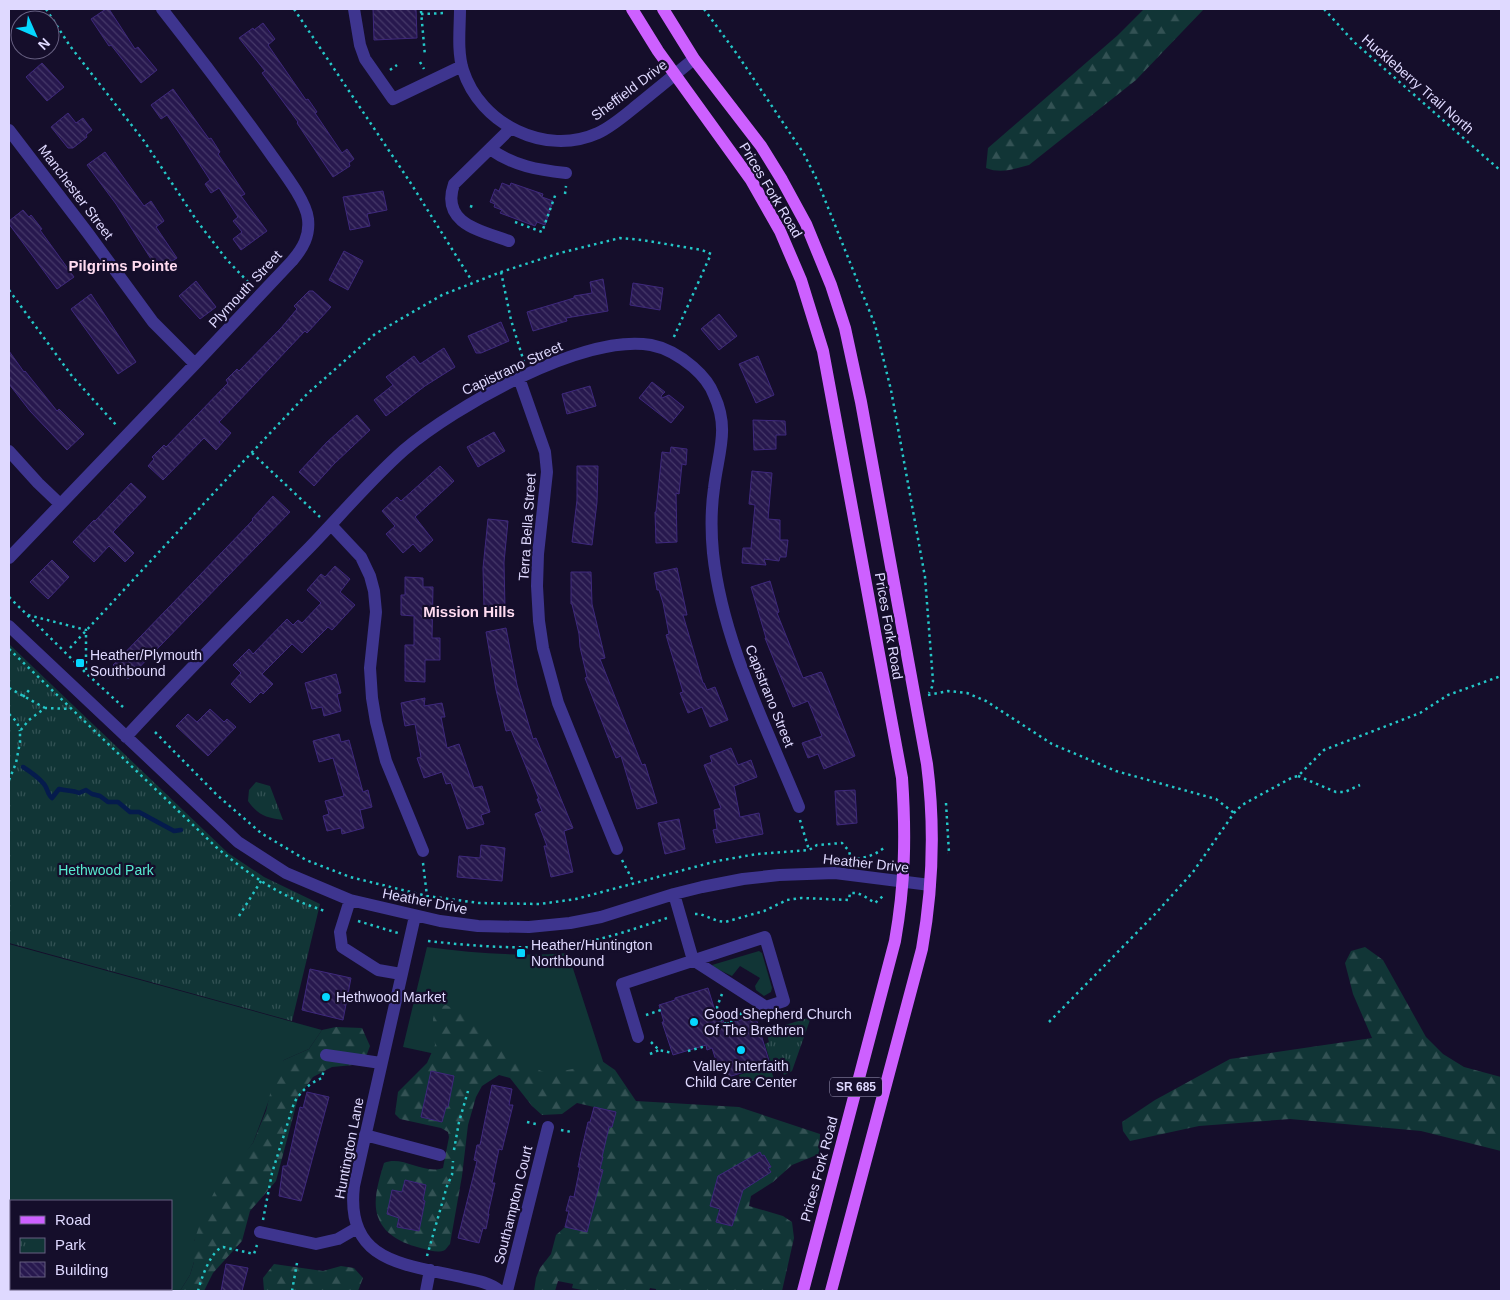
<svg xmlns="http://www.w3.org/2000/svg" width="1510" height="1300" viewBox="0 0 1510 1300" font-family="Helvetica,sans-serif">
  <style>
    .grass { fill: #113536; fill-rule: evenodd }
    .forest { fill: url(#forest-firs); fill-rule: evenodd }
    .park { fill: url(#park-tufts) }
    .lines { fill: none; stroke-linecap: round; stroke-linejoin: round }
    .stream { stroke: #051b4d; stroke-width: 4.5 }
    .building { fill: url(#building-back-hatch); stroke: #3e287c }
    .path { stroke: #24c7c8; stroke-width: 2.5; stroke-dasharray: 2.5 4; stroke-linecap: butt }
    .minor { stroke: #3e358f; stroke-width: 12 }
    .major { stroke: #cd60ff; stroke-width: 12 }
    .poi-dot { fill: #05d7ff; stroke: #150e2b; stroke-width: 2 }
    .labels { text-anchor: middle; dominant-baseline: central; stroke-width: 4.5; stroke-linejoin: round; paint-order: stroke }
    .shield { fill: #150e2b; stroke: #a29cbf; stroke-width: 1 }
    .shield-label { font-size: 12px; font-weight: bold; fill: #dfd9ff }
    .street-label { font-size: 14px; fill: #dfd9ff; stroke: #150e2b }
    .poi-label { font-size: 14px; fill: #dfd9ff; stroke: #150e2b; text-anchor: start }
    .park-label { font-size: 14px; fill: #58ebd0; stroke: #150e2b }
    .neighbourhood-label { font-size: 15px; font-weight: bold; fill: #ffdbf0; stroke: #150e2b }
  </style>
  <defs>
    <pattern id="forest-firs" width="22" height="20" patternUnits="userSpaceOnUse" patternTransform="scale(1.25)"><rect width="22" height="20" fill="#113536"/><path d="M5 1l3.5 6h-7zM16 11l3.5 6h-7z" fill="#335254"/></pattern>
    <pattern id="park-tufts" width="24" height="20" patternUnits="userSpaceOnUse" patternTransform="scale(1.25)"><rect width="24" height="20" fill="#113536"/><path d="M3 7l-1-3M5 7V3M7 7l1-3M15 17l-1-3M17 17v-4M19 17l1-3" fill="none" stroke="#335254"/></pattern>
    <pattern id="building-back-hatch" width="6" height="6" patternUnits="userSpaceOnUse" patternTransform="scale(1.25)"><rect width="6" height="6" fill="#27184e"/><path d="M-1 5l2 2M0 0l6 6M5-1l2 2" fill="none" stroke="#463969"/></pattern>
  </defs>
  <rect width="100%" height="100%" fill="#150e2b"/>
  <path class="grass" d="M9,944L322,1030L309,1049L284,1060L253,1143L243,1156L194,1241V1262L190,1275L180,1291H9ZM11,1201H171V1289H11Z
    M427,947C474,953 520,957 568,953L613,1092L403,1047Z
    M759,951L762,953L772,988L771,992L764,996L756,990L755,986L760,978L740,966L732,976L715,968L712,965Z"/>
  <path class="forest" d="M1144,9H1204L1136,80L1029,165C1014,169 1001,174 986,168L988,148L1118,35Z
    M1365,947L1383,960L1426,1037L1443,1054L1464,1067L1501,1077V1151L1421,1131L1290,1119L1199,1126L1130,1141L1123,1131L1122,1122L1155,1100L1230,1059L1372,1038L1353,994L1345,963L1351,951Z
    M446,1005L462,1013L474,1026L487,1032L515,1059L548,1074L577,1068L599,1059L615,1070L636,1101L739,1107L820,1134L819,1154L792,1165L773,1182L751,1196L749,1206L783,1216L792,1222L794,1238L782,1291H656V1289L650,1288L649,1291H587L572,1288L573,1284L558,1281L555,1291H534L536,1278L540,1268L551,1254L556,1235L565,1227L600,1172L603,1157L600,1156L609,1127H612L615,1112L577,1103L562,1114L542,1115L532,1106L510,1078L499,1075L482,1086L476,1097L468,1125L462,1176L450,1244C448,1246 447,1248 445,1250C439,1253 431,1251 425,1249C407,1245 385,1237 378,1217C372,1201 379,1180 384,1163C403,1155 423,1175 443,1168L449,1137L448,1132L441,1128L400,1119L395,1114L398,1092L427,1063L435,1045L433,1019L436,1008ZM425,1102L446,1107L442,1122L421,1117ZM760,1153L762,1156L764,1155L771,1166L768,1168L770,1172L739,1193L737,1197L740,1200L732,1226L716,1222L719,1211L718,1208ZM405,1180L426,1185L423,1200L425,1201L419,1231L397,1227Z
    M336,1027L362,1028L370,1046L364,1062L353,1065L332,1067L313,1077L298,1098L276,1181L250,1211L242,1241L213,1273L204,1291H180L190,1275L194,1262V1241L205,1210L220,1181L253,1143L266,1111L275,1073L284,1060L309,1049L322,1030Z
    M274,1264L323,1271L341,1266L354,1268L363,1278L358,1291H264L263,1278Z"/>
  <path class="park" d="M9,644L228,853L264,877L320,904L292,1021L9,943Z
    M256,782L270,786L283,820C266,818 258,815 248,801L249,790Z
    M811,1017L792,1071L784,1075L781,1066L771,1070L774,1079L741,1082L739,1075L771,1064L765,1044L769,1042L766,1031Z"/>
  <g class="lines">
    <path class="stream" d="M23,767C31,772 38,777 44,784C48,789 47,794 52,798L59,789C66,791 73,790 79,793L86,790L92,794L100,796L108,802H118L130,812H139L174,831L181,830"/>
  </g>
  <path class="building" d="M106,9H109L135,49L138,47L157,70L141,83L111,45L109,46L91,19Z
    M373,9H416L417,38L374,40Z
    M263,23L275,39L268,45L306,100L308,99L317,112L315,113L342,153L347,149L354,159L349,163L350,166L333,177L297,123L298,122L262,73L265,71L239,38L253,28L254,30Z
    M42,63L64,87L47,101L26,77Z
    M173,89L209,139L211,138L220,152L218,154L245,194L241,196L267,231L241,250L233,239L242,232L233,221L238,217L219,188L211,193L205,184L210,180L184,140L167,115L161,119L151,105Z
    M68,113L76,123L83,118L92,130L86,135L87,137L73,148H68L51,127Z
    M105,152L144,206L151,201L164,221L156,227L177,258L158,270L116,204L87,165Z
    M502,183L510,186L511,183L543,194L542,197L553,201L545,225L537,222L535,226L500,213L502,210L494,207L495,204L490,202L495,189L499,191Z
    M383,191L387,210L367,214L370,226L350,230L343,197Z
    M23,210L29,217L31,215L42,229L40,230L74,277L57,289L9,224V221Z
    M344,251L363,261L348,290L329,280Z
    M603,279L608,311L566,318L567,321L533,331L527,312L574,298V296L592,293L590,282Z
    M196,281L216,307L200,319L179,296Z
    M633,283L663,288L660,310L630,305Z
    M309,291H313L331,307L307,333L305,331L219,422L231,433L216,450L204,438L163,480L148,466L154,459L152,457L164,445L166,447L228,383L226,380L237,369L239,371L281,328L297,309L294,306Z
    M91,294L136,362L118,374L71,309Z
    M719,314L737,336L719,350L701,329Z
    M501,322L509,341L481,353H476L468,336Z
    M444,348L455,367L425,386L386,416L374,400L393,385L386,377L414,356L420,364Z
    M9,351L24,372L25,371L57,411L59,409L84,434L67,450L30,411L9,384Z
    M758,356L774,395L756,403L739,364Z
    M652,382L665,392L661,396L662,398L669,395L684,407L671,423L639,398Z
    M590,386L596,406L567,414L562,394Z
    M357,415L370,430L334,464L314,486L299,472L327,442Z
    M753,420L785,421L786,435H776V449L754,450Z
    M494,432L505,451L478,467L467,447Z
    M671,447L687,449L686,465L682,464L679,494L676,493L677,542L656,543L655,512H656L662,452L670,453Z
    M440,466L454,481L415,517L433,540L420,552L413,544L403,553L386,534L395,526L382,511L397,497L401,501Z
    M577,466H598L597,502L592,545L572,542L577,500Z
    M752,471L772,473L768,519L780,520V540H788L786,557H780L779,561L764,559L766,565L742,563L743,548H751L755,505L749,504Z
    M131,483L146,497L113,532L134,553L125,562L109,546L94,562L73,542L94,520L95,521Z
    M273,496L290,512L128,679L113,665L253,520L252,519Z
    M488,519L508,521L504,562L505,609H484L483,568Z
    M52,560L69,577L48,599L30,582Z
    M335,566L350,579L340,592L355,605L332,630L328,627L302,653L292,644L262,674L273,684L263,694L261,692L250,703L231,684L241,673L233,665L249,649L253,654L287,619L293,625L298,620L302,623L321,603L307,590L321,574L325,577Z
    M677,568L687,615H683L703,683H704L707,690L715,687L728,720L710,727L702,707L688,713L680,693L683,692L666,635L669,634L663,603L659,590H657L654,573Z
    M571,572H591L592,604L605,658L600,659L642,765L645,764L657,803L637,809L621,756L616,758L585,678L587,677L580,647L579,634L572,604H571Z
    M405,577L423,578V587H433L432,638H440V660H425V682L405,681V645H414V616L401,615V595H405Z
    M770,581L779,612L777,613L803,678L821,672L822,673L855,756L824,769L818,754L808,758L802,743L822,736L808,701L793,707L765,638H766L751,587Z
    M506,628L517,685L533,739L536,738L573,828L564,831L573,872L551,877L544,846H547L535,814L542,811L537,799H539L511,730L506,731L496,690L486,632Z
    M336,674L341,693L337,694L341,711L324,716L322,707L312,709L305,683Z
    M425,698L424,706L442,703L445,717H441L447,748L459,744L474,788L482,786L490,812L481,815L484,824L467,829L451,783L446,784L442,772L424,778L417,758L421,757L415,724L405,726L401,703Z
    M210,709L224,722L227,719L236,727L208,756L176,726L188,714L197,722Z
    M339,734L341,742L349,740L363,792L368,790L372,807L360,810L364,828L342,834L341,828L327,831L323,816L329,814L325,801L344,796L333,758L319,762L313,741Z
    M731,748L738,765L751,760L757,777L734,786L740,817L759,813L763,834L716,843L713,830L717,829L714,810L721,808L704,765L712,762L710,756Z
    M855,790L857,823L837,825L835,791Z
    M679,819L685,849L665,854L658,823Z
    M481,845L505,848L502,881L457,877L459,856L480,858Z
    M310,969L351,978L343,1020L302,1010Z
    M708,988L718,1021L723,1020L725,1025L747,1018L748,1021L756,1018L770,1064L725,1078L722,1069L719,1070L712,1048L707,1050L706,1045L673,1055L662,1022H664L659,1005L675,1000V998Z
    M431,1071L454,1076L448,1107H446L442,1122L421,1117Z
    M492,1085L512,1089L509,1105H513L502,1150L499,1149L492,1183H495L488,1214H489L486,1229L483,1228L479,1243L458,1238L477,1161L474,1160L477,1145H480Z
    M307,1092L329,1097L301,1201L279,1196L283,1166H287L300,1107L303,1108Z
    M594,1107L616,1112L612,1127H609L602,1157H603L600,1169L603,1170L587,1232L565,1227L569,1211H566L570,1196L574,1197L580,1167H578L581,1152L588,1122H590Z
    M760,1152L762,1156L764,1155L771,1167L768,1168L771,1172L743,1190L732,1226L716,1222L720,1209L710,1206L718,1176Z
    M405,1180L426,1185L423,1200L425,1201L419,1231L397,1227L399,1218L387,1214L392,1190L402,1192Z
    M226,1264L248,1268L242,1291H221Z"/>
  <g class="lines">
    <path class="path" d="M46,9L70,46L144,141L197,221L227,260L252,286
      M294,9L410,182L472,281
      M704,9L737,54L804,154L817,180L875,325L891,390L925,577L933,681L932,687L929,693
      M1324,9L1354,42L1501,171
      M421,11L425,56
      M421,14L446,13
      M420,62L424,69
      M390,70L397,65
      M565,194L566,186
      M470,206L476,208
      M515,222L542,232L556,193
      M501,272L511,320L524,362
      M9,290L72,376L117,426
      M252,453L320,517
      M9,597L86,673L123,707
      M28,615L86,630V673
      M70,648L223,483L307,394L375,334L442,295L501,272L560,253L620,238L642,240L702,250L711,254L673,339
      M9,649L216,847C241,868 268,888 298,901C307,905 317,908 327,912
      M9,688L45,708
      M928,695L948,691L967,693L986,701L1052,744L1116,771L1216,799L1234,813
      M23,697L30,689
      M9,714L17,722L20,731
      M155,732L217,795L261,833L306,860L350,877L427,896L479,903L540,904L576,899L717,861L757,854L809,850L817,845L842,843L849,851L851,859C865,858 874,856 885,847
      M1298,776L1336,792H1345L1360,785
      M9,780L16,763L20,742V731L29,720L45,708L71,709
      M946,803L949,853H947
      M800,820L809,850
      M622,860L634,883
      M423,863L427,896
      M695,914H700L718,921L725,922L764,911L787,900L801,898L849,900L850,893H857L864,896L875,903L883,896
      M239,916L261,881
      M358,921L398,933
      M428,941C474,946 520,950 566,945C601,941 634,929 667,918
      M646,1015L661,1010
      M720,1016L725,1015L728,1023
      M721,1021L717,1007L722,994
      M1049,1022L1156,913L1193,872L1234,813L1242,805L1293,777L1298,776L1324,750L1420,713L1448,695L1501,676
      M724,1024L737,1020L744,1009
      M651,1042L659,1050L672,1053
      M688,1051L706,1046
      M650,1054L659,1050
      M527,1122L536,1124
      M561,1130L572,1132
      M454,1150L459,1122L468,1091
      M263,1220L272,1173L294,1103C300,1092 311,1082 322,1078L324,1069
      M427,1256L447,1186L452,1175L453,1161
      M198,1291C201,1279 211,1250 223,1247L254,1254L257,1245
      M292,1291L297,1263"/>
    <path class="minor" d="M354,9L360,45L365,59L393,99L462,66
      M460,9C460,28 457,51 463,70C480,124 545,157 598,133C611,127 624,116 635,107C655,91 674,75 694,59
      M9,130L87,232L153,322L195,364
      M490,149C514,166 538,170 566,173
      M509,241C482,231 440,224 454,184L511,128
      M519,378L545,452L547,472L538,554L537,586L539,621L543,648L558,703L617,849
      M9,451L38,483L60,504
      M331,525L361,557L370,576L374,591L376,612L370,668L372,698L376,722L386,761L423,851
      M9,558L195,364L292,261C303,248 310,236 308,219C306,200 281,169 270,153C235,104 199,56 162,9
      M9,626L238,842L286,873L350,900L440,921L478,926L529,927L570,923L601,917L674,894L702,887L743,879L779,875L835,873L930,885
      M126,737C185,673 247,611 308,549C340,516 370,480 404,450C454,407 584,333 651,345C667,348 680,356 693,367C701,374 710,384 714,395C730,429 718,453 714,488C711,509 711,532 713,553C722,640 766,726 799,807
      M350,900L340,932L342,947L378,970L401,974
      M415,916L354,1186C345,1262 404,1264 461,1277C475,1280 489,1282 500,1291
      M638,1037L622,984L765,937L784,1001L766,1007L693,960L674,894
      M326,1055L381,1063
      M365,1135L440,1155
      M260,1232L316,1244L338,1239L357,1228
      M426,1291L430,1270
      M507,1291L548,1127"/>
    <path class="major" d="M632,9L658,51L751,180L780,231L801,280L823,351L902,778C906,836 905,884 895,941L803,1291
      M663,9L694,59L761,146L782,180L806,224L831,285L845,328L861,402L927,764C935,826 933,887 922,949L831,1291"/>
  </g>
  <g class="poi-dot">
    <rect x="75" y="658" width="10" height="10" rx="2.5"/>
    <rect x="516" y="948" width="10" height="10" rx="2.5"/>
    <circle cx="326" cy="997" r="5"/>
    <circle cx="694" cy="1022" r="5"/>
    <circle cx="741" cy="1050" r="5"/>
  </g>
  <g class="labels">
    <rect class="shield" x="830" y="1077.5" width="52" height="19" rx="4"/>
    <g class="shield-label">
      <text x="856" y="1087">SR 685</text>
    </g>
    <g class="street-label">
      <text transform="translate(1418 84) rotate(41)">Huckleberry Trail North</text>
      <text transform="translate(629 90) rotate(-37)">Sheffield Drive</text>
      <text transform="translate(771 190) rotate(59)">Prices Fork Road</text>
      <text transform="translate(76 192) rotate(53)">Manchester Street</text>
      <text transform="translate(245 289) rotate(-47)">Plymouth Street</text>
      <text transform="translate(512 368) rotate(-25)">Capistrano Street</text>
      <text transform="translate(527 527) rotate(-86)">Terra Bella Street</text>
      <text transform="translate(889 626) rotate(80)">Prices Fork Road</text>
      <text transform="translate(770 696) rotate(68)">Capistrano Street</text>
      <text transform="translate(866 863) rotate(6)">Heather Drive</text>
      <text transform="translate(425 901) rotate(11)">Heather Drive</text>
      <text transform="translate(349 1148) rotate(-79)">Huntington Lane</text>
      <text transform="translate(819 1169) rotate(-75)">Prices Fork Road</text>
      <text transform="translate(513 1205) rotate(-76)">Southampton Court</text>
    </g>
    <g class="poi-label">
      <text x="90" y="655">Heather/Plymouth<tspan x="90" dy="16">Southbound</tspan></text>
      <text x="531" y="945">Heather/Huntington<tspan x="531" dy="16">Northbound</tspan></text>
      <text x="336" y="997">Hethwood Market</text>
      <text x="704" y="1014">Good Shepherd Church<tspan x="704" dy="16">Of The Brethren</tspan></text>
      <text x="741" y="1066" text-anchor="middle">Valley Interfaith<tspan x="741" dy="16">Child Care Center</tspan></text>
    </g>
    <g class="park-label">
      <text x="106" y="870">Hethwood Park</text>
    </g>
    <g class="neighbourhood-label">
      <text x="123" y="265">Pilgrims Pointe</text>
      <text x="469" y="611">Mission Hills</text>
    </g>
  </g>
  <rect width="1510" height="1300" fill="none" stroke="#dfd9ff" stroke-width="20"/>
  <rect x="10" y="1200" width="162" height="90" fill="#150e2b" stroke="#665f80"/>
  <rect x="20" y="1216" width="25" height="8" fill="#cd60ff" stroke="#665f80"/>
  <text x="55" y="1225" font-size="15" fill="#dfd9ff">Road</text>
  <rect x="20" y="1238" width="25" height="15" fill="url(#park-tufts)" stroke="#665f80"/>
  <text x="55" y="1250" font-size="15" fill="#dfd9ff">Park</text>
  <rect x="20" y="1262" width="25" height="15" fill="url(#building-back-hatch)" stroke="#665f80"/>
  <text x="55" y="1275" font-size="15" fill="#dfd9ff">Building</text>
  <g transform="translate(35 35) rotate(135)"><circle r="24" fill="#150e2b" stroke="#665f80"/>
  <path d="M0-4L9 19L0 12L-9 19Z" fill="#05d7ff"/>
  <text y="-8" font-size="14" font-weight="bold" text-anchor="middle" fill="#dfd9ff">N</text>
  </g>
</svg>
